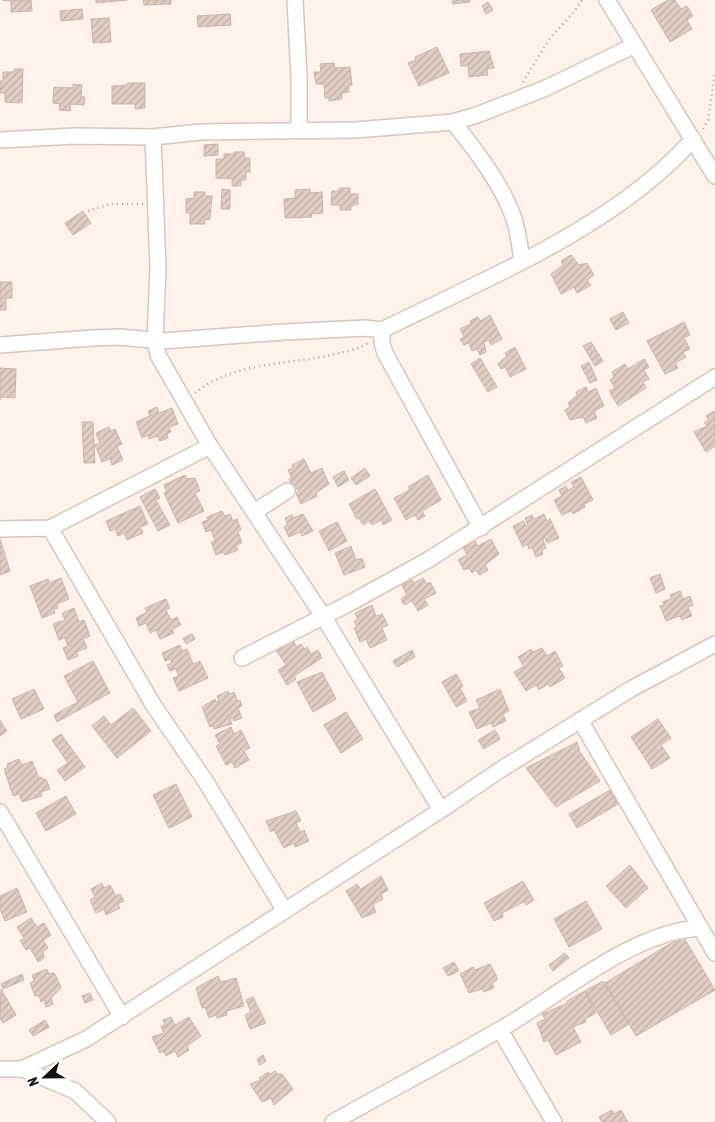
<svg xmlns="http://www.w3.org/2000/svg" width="715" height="1122" viewBox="0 0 715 1122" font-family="'Asap Condensed',sans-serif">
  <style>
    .building { fill: url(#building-hatch); stroke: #c9b5aa }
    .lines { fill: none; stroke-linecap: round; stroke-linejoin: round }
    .street-casing { stroke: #d9c5ba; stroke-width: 18 }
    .path { stroke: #aea49e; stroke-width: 2.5; stroke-dasharray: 1 4; stroke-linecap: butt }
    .street { stroke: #fff; stroke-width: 15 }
  </style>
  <defs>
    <pattern id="building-hatch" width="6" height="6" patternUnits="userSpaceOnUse" patternTransform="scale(1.25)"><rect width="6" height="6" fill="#e1cdc2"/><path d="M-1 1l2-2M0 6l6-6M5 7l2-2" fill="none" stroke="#c0afa6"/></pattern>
  </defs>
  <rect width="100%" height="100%" fill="#fef2eb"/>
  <path class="building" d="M2,0H31L32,11L11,12V1Z
    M96,0H127L96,3Z
    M143,0H171V4L144,5Z
    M452,0H470V2L453,4Z
    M668,0H675L681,9L687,6L693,16L687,20L692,29L670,42L651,10Z
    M488,2L493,10L486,14L482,6Z
    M82,9L83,19L61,21L60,11Z
    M230,14L231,25L198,27L197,16Z
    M109,18L111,42L93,43L91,19Z
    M437,47L449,73L419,86L408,63L416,60L415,57Z
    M489,51L494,68L487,69L488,75L469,77L468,66H461L460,54Z
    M334,63L335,68L350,67L352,85H349V92L342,93V99L329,101V98H325L324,84H316L314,72H321L320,64Z
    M14,69H23L22,103L5,102V93H0V81H3V72H14Z
    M128,83H145V108L135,109V104H112V86L127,85Z
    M73,84L82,85L81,97H85L84,105L71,104L70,111L59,110L60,104L53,103L54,87L73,88Z
    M218,144V155L204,156V145Z
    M234,152H244L245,158H250V172H246V180H241V186H232V179L216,178V159H224V154H234Z
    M339,188H350V194H358V204L351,206V210H340V205H331L332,191H339Z
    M222,189L230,190V209H221Z
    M310,189V193L322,192L323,213L311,214L312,217L285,218L284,199L295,198V190Z
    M194,192H205V196H212L210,219L204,220L205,224H190V213H186V199L194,198Z
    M83,211L91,223L73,235L65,223Z
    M571,255L579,265L587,263L594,275L587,280L591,285L577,293L574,287L561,294L551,274L563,265L561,261Z
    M0,282H12V298H6V310H0Z
    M623,312L629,323L616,330L610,319Z
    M490,315L502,339L491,345L489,340L484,342L486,352L480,355L477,349L472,351L469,343L464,345L460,339L464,337L460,329L471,324L470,321L478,317L480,321Z
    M684,322L690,335L684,338L690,349L683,352L686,357L675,363L678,368L665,374L647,341Z
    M591,342L603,361L595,366L583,346Z
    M515,347L526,369L510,377L505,367L501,369L498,364L507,356L505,353Z
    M480,358L497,387L488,392L471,364Z
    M644,359L649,367L644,370L649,379L643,382L646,388L618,406L609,391L615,388L610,380L614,377L612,372L625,364L628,369Z
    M589,362L597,380L590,383L581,366Z
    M0,368L16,369L15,398L1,397L0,400Z
    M586,387L588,392L596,388L604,406L594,411L597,418L586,423L583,417L570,420L565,410L570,407L568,403L577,395L576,392Z
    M157,407L159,413L172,408L178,424L169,427L171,432L167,434L168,438L160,441L157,436L149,439L148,435L142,438L136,422L150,416L148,411Z
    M715,411V446L706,452L694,432L707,426L704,423L709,420L706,416Z
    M82,422H93L95,463H84Z
    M109,427L111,431L115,429L122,444L117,446L123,460L112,465L110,459L102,462L95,445L100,443L96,433Z
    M304,459L311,473L322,468L329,484L316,493L317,496L301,504L296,493L299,491L298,488L294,490L289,479L292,478L288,470L293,468L292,465Z
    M365,468L370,476L356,485L351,478Z
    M344,471L349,480L338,487L333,477Z
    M185,475L187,479L195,478L200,491L195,493L204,511L178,523L164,493L167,492L164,485Z
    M428,475L441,500L422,511L425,516L418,520L415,515L406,520L394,498L410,490L408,487Z
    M581,477L593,500L584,504L585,507L573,514L571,511L562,515L554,500L562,496L559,490L566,486L568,490L574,487L571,482Z
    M155,489L160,498L156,500L170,525L158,531L140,497Z
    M375,489L392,520L383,525L381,520L372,525L369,521L363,525L359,518L357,519L349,504Z
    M140,506L148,524L140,527L143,533L127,540L124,533L118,536L115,529L110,531L106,521Z
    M222,511L225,516L230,514L233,521L237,519L241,530L238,532L242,543L236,545L238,550L225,555L223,552L216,555L211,542L215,541L211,530L206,532L202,522L208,520L207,517Z
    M303,514L313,531L302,536L300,532L289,537L284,527L288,525L285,518L292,515L293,518Z
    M544,514L547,521L550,519L559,538L547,543L545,538L543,539L546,548L542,550L543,554L536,557L532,547L529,549L527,544L523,547L513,526L524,521L526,526L528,525L525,518L532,515L534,519Z
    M337,522L347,541L329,551L319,531Z
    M0,539L10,571L0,575Z
    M491,539L499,554L485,565L488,570L479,575L476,570L472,573L469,568L464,570L458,560L467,555L463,547L475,541L478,546Z
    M351,546L356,560L362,558L365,567L344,575L335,553Z
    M660,574L665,589L656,593L650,578Z
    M61,578L69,599L57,604L58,608L54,609L55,613L42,618L30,586L48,579L49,583Z
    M423,578L427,584L430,582L436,593L424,599L428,605L418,611L412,601L404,605L401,599L407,595L402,585L412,580L414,583Z
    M680,591L683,599L690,596L693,605L688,607L692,616L682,620L680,616L666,621L660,606L664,605L663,602L672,598L670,595Z
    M166,599L170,608L166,610L171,620L177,617L181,625L172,629L174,633L160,639L156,630L150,633L146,623L139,626L136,618L147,612L145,608Z
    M372,605L376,616L382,614L388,625L382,628L387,640L370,648L366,639L360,642L354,628L357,627L354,621L358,619L355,613Z
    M74,608L79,622L84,620L90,636L83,639L87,648L76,652L78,656L68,660L63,648L68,646L65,638L59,640L53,624L65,620L62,613Z
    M192,634L195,639L186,644L183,638Z
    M291,637L297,647L301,644L305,649L307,647L311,654L318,650L322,658L294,676L296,679L287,685L278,670L286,665L274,647Z
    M180,645L182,651L187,649L193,664L200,661L208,678L179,691L173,678L179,676L176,669L170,671L167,665L172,663L170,659L165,661L162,653Z
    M542,648L547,656L555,651L563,666L559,668L565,678L550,687L548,684L539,690L536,685L526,691L514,672L524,666L518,657L531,649L533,652Z
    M412,650L415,657L397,667L393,661Z
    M93,661L110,693L57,722L54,715L78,702L64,676Z
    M322,672L336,699L313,712L297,682Z
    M456,674L463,686L460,688L467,701L456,707L442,682Z
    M34,689L44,709L21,719L12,699Z
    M500,689L509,711L503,714L506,721L493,727L491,723L477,729L469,712L480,708L476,700Z
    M228,691L230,694L234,692L238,702L240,700L242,706L238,708L242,718L234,721L233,718L230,719L232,724L214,729L213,726L210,727L202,707L215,699L216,702L219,701L217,696Z
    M133,708L151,731L117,758L92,726L104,716L111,725Z
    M346,712L363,739L341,753L324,725Z
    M658,719L671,738L661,745L670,758L652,769L631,737Z
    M0,720L7,731L0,736Z
    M231,727L234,734L241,730L250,748L244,751L249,760L235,768L232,762L226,765L216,746L220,744L215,735Z
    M495,730L500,739L484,749L478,740Z
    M61,734L85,767L65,781L57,770L68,763L52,740Z
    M577,742L580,752L600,781L556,807L526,768Z
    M19,759L22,765L32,761L39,778L42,777L43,780L46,779L50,789L41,792L42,796L22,802L19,794L13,796L4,769L8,767L7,764Z
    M176,784L192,817L169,828L153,795Z
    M610,790L618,804L577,828L569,814Z
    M66,796L76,814L46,831L36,813Z
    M296,811L301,821L296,823L300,832L304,830L309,841L295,847L294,843L284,848L274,830L271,832L266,821Z
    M630,865L648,888L626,908L606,886Z
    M381,876L388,890L381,894L383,899L373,904L376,912L362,918L346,891L357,884L361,889Z
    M523,881L534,900L526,905L524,902L502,913L503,917L494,921L484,903Z
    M102,883L104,888L110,885L116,896L120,894L124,901L118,904L120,908L106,915L104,909L96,913L90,900L95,897L91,889Z
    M17,888L27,912L5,921L0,909V896Z
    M586,901L602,929L569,947L554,919Z
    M31,918L37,927L44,923L51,935L43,940L48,948L43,951L44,958L38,962L30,948L26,950L20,941L24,938L17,927Z
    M683,936L715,990L636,1036L605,983Z
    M565,953L569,958L553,971L549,965Z
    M454,962L459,971L448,976L443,968Z
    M490,964L497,977V980L492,983L494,988L484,992L482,989L469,993L460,974L473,967L475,970Z
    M47,969L49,974L54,973L56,976L61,988L51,998L53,1004L46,1007L44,1000L41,1002L39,996H35L30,983L34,981L32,975Z
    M22,974L24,980L3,989L1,984Z
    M218,976L221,982L236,978L244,1006L227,1011V1015L217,1018L216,1015L209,1018L205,1007L202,1008L196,988Z
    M603,981L629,1024L611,1035L585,991Z
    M1,989L16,1015L3,1023L0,1018Z
    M585,991L596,1013L585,1019L586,1022L573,1027L581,1042L556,1055L548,1040L544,1042L537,1023L545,1019L542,1014L568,1003L567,1001Z
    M90,993L93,1000L85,1003L82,996Z
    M253,997L266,1023L250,1029L245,1015L251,1012L246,1000Z
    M171,1017L175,1025L189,1017L201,1036L187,1046L189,1050L178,1057L175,1051L166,1056L163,1051L160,1053L152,1037L164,1033L161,1026L165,1025L163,1020Z
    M45,1020L49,1027L33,1036L29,1030Z
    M263,1055L266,1061L260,1065L257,1059Z
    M275,1071L277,1074H282L293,1089L274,1105L271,1098L262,1102L250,1084L260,1080L259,1078L268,1072L270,1074Z
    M612,1110L614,1114L621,1110L628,1122H602L599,1117Z"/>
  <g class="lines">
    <g class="street-casing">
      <path id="street" d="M295,0L299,78V130
        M607,0L715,176
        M453,122C474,148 501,183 513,216C518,230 520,246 522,261
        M153,137L158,268L155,341L158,355L210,446L323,616L441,810
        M0,140L75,136L153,137L201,132L356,130L453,122L477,115L546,88L635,45
        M382,330V343L385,353L481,528
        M0,345L92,338L119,337L162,341L284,332L365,328L382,330C485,279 617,226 693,139
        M254,512L287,491
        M50,528L154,706L204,779L285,911
        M0,529L50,528L210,446
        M242,658L352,602L428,560L715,377
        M580,720L715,953
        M0,812L122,1017
        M500,1030L554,1122
        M0,1069H22L86,1039L441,810L500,770L631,689L715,644
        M22,1069L75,1091L108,1122
        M333,1122C388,1091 444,1062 499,1030C558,997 632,931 701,928"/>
    </g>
    <path class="path" d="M523,82L550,38L574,12L582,0
      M703,129L708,120L715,73
      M88,211L110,204H143
      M195,393C233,362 286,365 331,355C344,352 357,350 368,343"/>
    <use href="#street" class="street"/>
  </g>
  <g transform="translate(45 1077) rotate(248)" stroke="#ffffff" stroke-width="4" paint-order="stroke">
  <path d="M0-4L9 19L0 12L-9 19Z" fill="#18110d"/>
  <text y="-8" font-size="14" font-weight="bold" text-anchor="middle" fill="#18110d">N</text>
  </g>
</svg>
